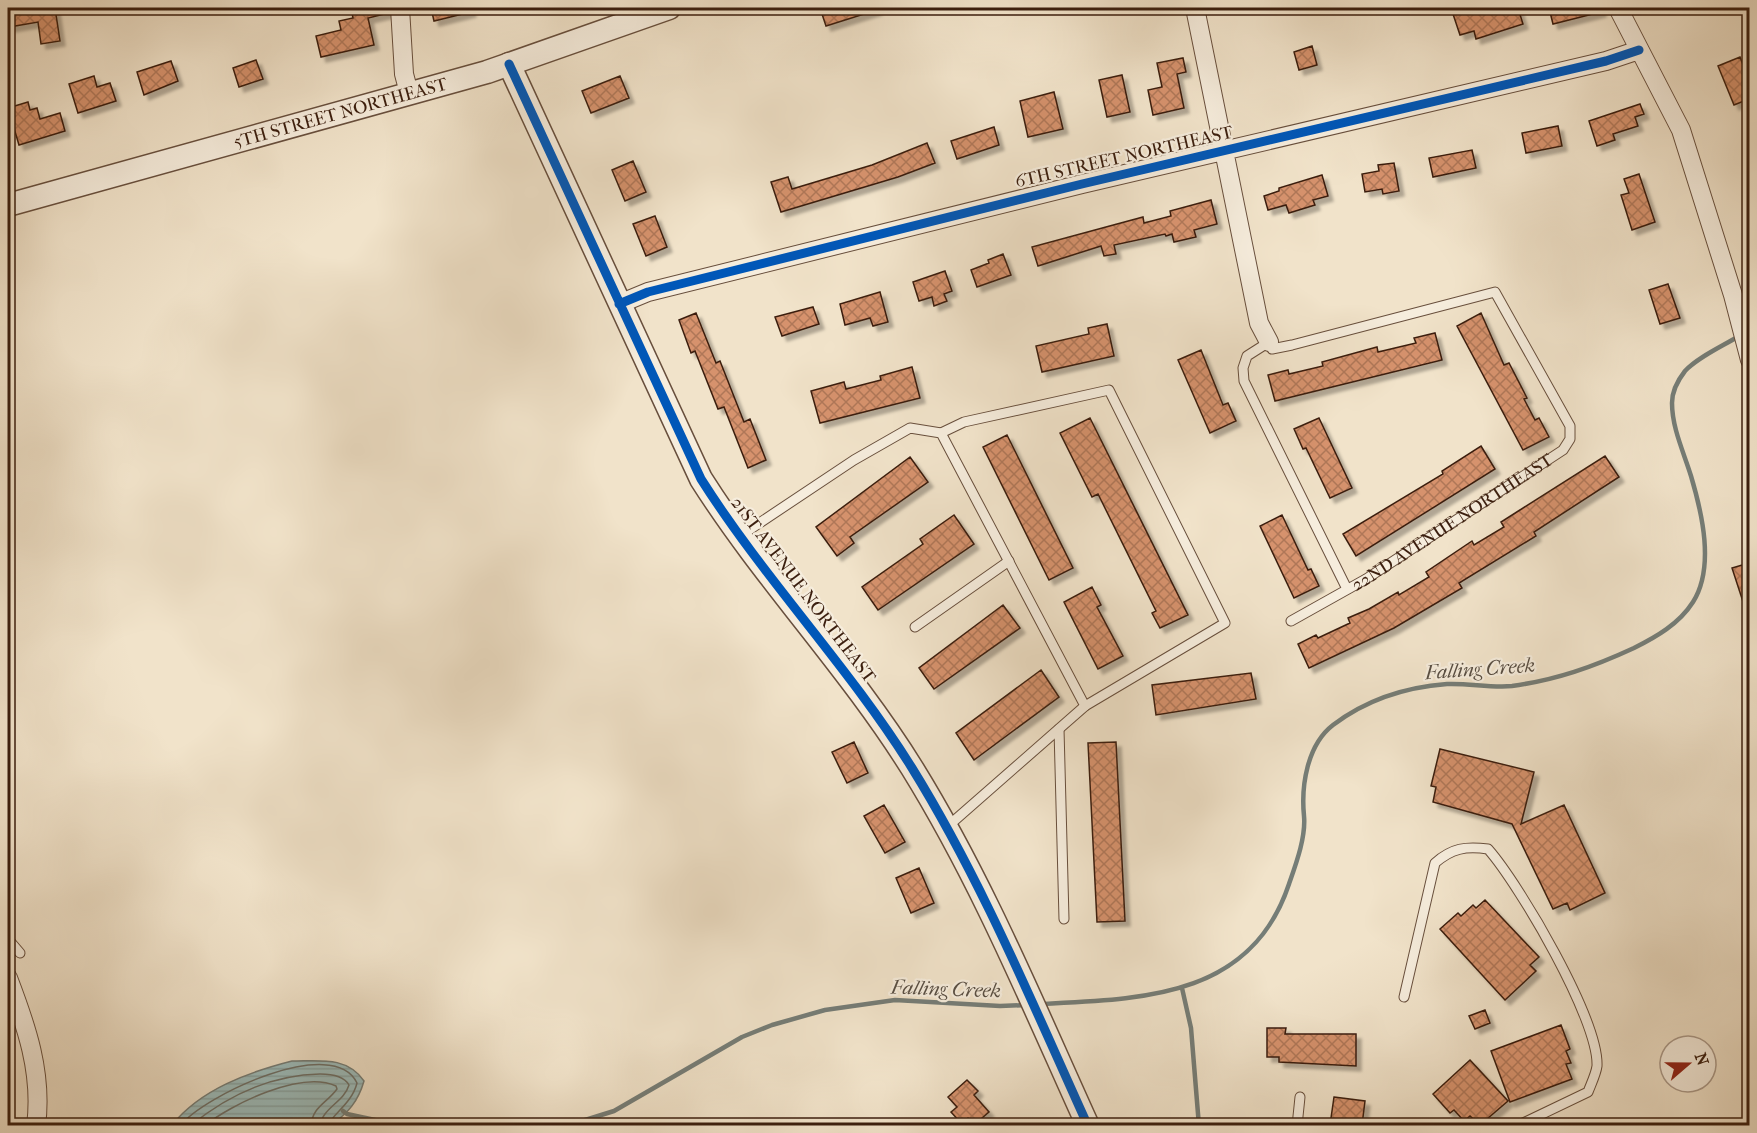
<svg xmlns="http://www.w3.org/2000/svg" width="1757" height="1133" viewBox="0 0 1757 1133" font-family="'IM FELL French Canon',serif">
  <style>
    .water { fill: url(#water-rules); stroke: #757d77; stroke-width: 1.5 }
    .lines { fill: none; stroke-linecap: round; stroke-linejoin: round }
    .shore { stroke: #6c6e66; stroke-width: 1.5 }
    .stream { stroke: #757d77; stroke-width: 4.5 }
    .building { fill: url(#building-cross-hatch); stroke: #3b1e0e; stroke-width: 1.5; filter: url(#shadow) }
    .service-casing { stroke: #684f3d; stroke-width: 11 }
    .minor-casing { stroke: #684f3d; stroke-width: 20 }
    .tertiary-casing { stroke: #684f3d; stroke-width: 25 }
    .service { stroke: #f6eddd; stroke-width: 9 }
    .minor { stroke: #f6eddd; stroke-width: 18 }
    .tertiary { stroke: #f6eddd; stroke-width: 22 }
    .cycleway-casing { stroke: #f6eddd; stroke-width: 13 }
    .cycleway { stroke: #0057b8; stroke-width: 9 }
    .labels { text-anchor: middle; dominant-baseline: central; stroke-width: 4.5; stroke-linejoin: round; paint-order: stroke }
    .street-label { font-size: 18px; fill: #3b1e0e; stroke: #f6eddd }
    .water-label { font-size: 20px; font-style: italic; fill: #584e43; stroke: #f6eddd }
  </style>
  <defs>
    <pattern id="water-rules" width="6" height="5" patternUnits="userSpaceOnUse" patternTransform="scale(1.5)"><rect width="6" height="5" fill="#9cbdbd"/><path d="M0 2.5h6" fill="none" stroke="#87a2a1"/></pattern>
    <pattern id="building-cross-hatch" width="8" height="8" patternUnits="userSpaceOnUse" patternTransform="scale(1.5)"><rect width="8" height="8" fill="#d6926d"/><path d="M0 0l8 8M0 8l8-8" fill="none" stroke="#af7758"/></pattern>
    <filter id="shadow"><feDropShadow dx="5" dy="5" stdDeviation="1.5" flood-color="#0004"/></filter>
  </defs>
  <rect width="100%" height="100%" fill="#f1e3ca"/>
  <filter id="stains"><feTurbulence type="fractalNoise" baseFrequency=".00333" numOctaves="4"/><feColorMatrix values="0 0 0 0 .2 0 0 0 0 .09 0 0 0 0 .02 0 0 0 .5 -.17"/></filter>
  <radialGradient id="worn" r=".72"><stop offset=".6" stop-color="#630" stop-opacity="0"/><stop offset="1" stop-color="#630" stop-opacity=".3"/></radialGradient>
  <path class="water" d="M292,1061C319,1061 347,1056 364,1081C358,1102 348,1113 331,1125H172C201,1089 249,1072 292,1061Z"/>
  <g class="lines">
    <path class="shore" d="M180,1126C204,1095 334,1034 357,1083C352,1104 330,1116 328,1126
      M190,1126C228,1095 271,1075 320,1074C330,1074 344,1076 349,1085C344,1102 322,1108 320,1126
      M204,1126C232,1104 301,1070 336,1086L337,1089C327,1103 312,1107 311,1126"/>
    <path class="stream" d="M1182,988L1191,1028L1199,1126
      M1041,1004C1143,999 1251,998 1289,884C1296,864 1306,837 1304,816C1301,786 1307,745 1333,725C1366,700 1407,687 1447,684C1469,683 1490,688 1512,686C1556,680 1593,667 1634,648C1656,637 1679,624 1693,602C1715,567 1702,513 1691,476C1684,453 1672,428 1672,403C1672,392 1678,380 1685,371C1698,357 1723,346 1739,336
      M343,1111L347,1114L403,1126
      M566,1126L614,1111L742,1037L772,1025L825,1010L895,1000L1000,1006L1027,1005"/>
  </g>
  <path class="building" d="M8,8H55L60,41L41,44L38,22L9,27Z
    M351,8H389V13L368,18L374,45L321,57L316,36L341,30L339,21L353,18Z
    M431,8H470L471,12L434,21Z
    M820,8H877V10L826,26Z
    M1451,8H1518L1523,24L1476,39L1474,31L1460,35Z
    M1549,8H1601V12L1553,24Z
    M1312,46L1317,65L1299,70L1294,52Z
    M1740,57L1749,80V99L1734,105L1718,66Z
    M1183,58L1186,72L1177,74L1184,108L1153,115L1148,90L1162,87L1157,63Z
    M256,60L263,79L239,87L233,68Z
    M171,61L178,81L144,95L137,72Z
    M1122,75L1130,112L1107,117L1099,80Z
    M94,76L97,87L110,83L116,101L78,113L69,84Z
    M620,76L629,98L591,113L582,91Z
    M1054,92L1063,129L1028,137L1020,101Z
    M28,102L30,110L37,108L40,119L60,113L65,131L19,145L8,108Z
    M1640,104L1644,114L1635,117L1638,126L1613,134L1615,140L1597,146L1589,121Z
    M1558,126L1562,146L1526,153L1522,133Z
    M994,127L999,145L957,159L951,141Z
    M927,143L935,163L898,177L781,212L771,182L788,177L792,189L872,165Z
    M1472,150L1476,168L1433,177L1429,158Z
    M633,161L646,192L625,201L612,170Z
    M1394,163L1399,191L1383,194L1382,189L1365,192L1362,174L1379,171L1378,165Z
    M1639,174L1655,222L1632,230L1621,195L1629,193L1624,179Z
    M1322,175L1328,196L1313,200L1315,205L1289,213L1286,205L1268,210L1264,196L1279,191V188Z
    M1211,200L1217,224L1194,230L1196,237L1174,242L1172,234L1166,236L1165,234L1114,245L1116,254L1104,256L1101,246L1038,266L1032,247L1143,217L1144,223L1171,216L1170,211Z
    M655,216L667,247L646,256L633,224Z
    M1003,254L1011,275L977,287L971,270L989,263L988,260Z
    M945,271L952,291L944,294L947,301L934,306L932,297L919,301L913,282Z
    M1668,284L1680,318L1660,324L1649,290Z
    M880,292L888,322L873,326L870,318L845,325L840,304Z
    M813,307L819,324L782,336L775,317Z
    M696,313L716,363L720,361L744,422L750,419L766,460L748,468L724,407L718,409L695,351L691,353L679,320Z
    M1481,313L1504,365L1509,363L1527,398L1524,399L1535,420L1539,418L1549,437L1523,450L1457,326Z
    M1107,324L1114,356L1042,372L1036,346L1089,334L1088,328Z
    M1435,333L1442,360L1275,401L1268,375L1288,370L1289,374L1323,366L1322,362L1377,347L1378,352L1416,343L1414,338Z
    M1201,350L1223,405L1228,403L1236,421L1210,433L1178,360Z
    M912,367L920,398L820,423L811,391L844,382L846,389L881,380L880,376Z
    M1090,418L1188,615L1160,628L1152,613L1156,611L1098,494L1092,497L1060,433Z
    M1319,418L1352,488L1330,498L1306,448L1303,449L1294,429Z
    M1007,435L1073,568L1049,580L983,447Z
    M1481,446L1495,469L1356,556L1343,534L1443,474L1442,471Z
    M1605,456L1619,477L1534,532L1536,536L1459,583L1462,588L1394,628L1309,668L1298,644L1316,635L1318,638L1350,623L1348,618L1369,609L1398,592L1399,595L1429,577L1426,572L1472,541L1474,545L1504,527L1501,522Z
    M910,457L928,482L850,537L854,543L837,556L816,527Z
    M954,515L974,544L878,610L862,587L923,544L920,539Z
    M1282,515L1308,570L1311,569L1319,586L1294,598L1260,526Z
    M1749,563V614H1747L1732,568Z
    M1092,587L1101,605L1097,607L1123,656L1098,669L1064,602Z
    M1003,605L1020,628L934,689L919,668Z
    M1041,670L1059,697L974,760L956,733Z
    M1251,673L1256,699L1156,715L1152,685Z
    M854,742L868,773L847,783L832,752Z
    M1116,742L1125,921L1097,922L1088,743Z
    M1440,749L1534,772L1521,824L1564,805L1605,893L1570,910L1567,903L1553,909L1512,824L1433,802L1436,787L1431,786Z
    M884,805L905,842L885,853L864,816Z
    M919,868L934,903L911,913L896,878Z
    M1485,900L1539,957L1530,965L1536,971L1505,1000L1440,929L1458,913L1461,916L1473,905L1476,908Z
    M1485,1010L1490,1023L1475,1029L1469,1016Z
    M1561,1025L1570,1049L1566,1051L1571,1063L1566,1064L1572,1079L1510,1102L1491,1051Z
    M1267,1028H1286L1285,1034H1356V1066L1279,1062V1057H1267Z
    M1470,1060L1508,1101L1480,1125L1470,1116L1464,1121L1454,1110L1450,1113L1433,1094Z
    M967,1080L978,1091L974,1095L989,1112L974,1125L968,1118L962,1124L951,1112L957,1107L948,1097Z
    M1334,1097L1365,1101L1362,1125H1330Z"/>
  <g class="lines">
    <g class="service-casing">
      <g id="service">
        <path d="M941,433L964,422L1109,390L1225,623L1085,706"/>
        <path d="M740,536L854,460L910,428L941,433L1085,706L947,827"/>
        <path id="s1" d="M1291,621L1366,579L1563,450L1570,439V426L1495,292L1292,345L1272,349L1269,342L1247,356L1243,368L1244,381L1347,589"/>
        <path d="M915,627L1009,561"/>
        <path d="M1059,729L1064,919"/>
        <path d="M8,939L20,953"/>
        <path d="M1404,997L1435,863C1452,848 1466,846 1488,849C1519,884 1599,1020 1597,1066C1596,1074 1591,1084 1588,1092L1517,1126"/>
        <path d="M1297,1126L1300,1097"/>
      </g>
    </g>
    <g class="minor-casing">
      <path id="minor" d="M400,8L404,74L409,93
        M1195,8L1259,323L1269,342
        M1618,8L1681,130L1733,295L1750,360
        M619,304L648,292L1082,184L1606,61L1639,50
        M8,978C26,1025 43,1073 36,1126"/>
    </g>
    <g class="tertiary-casing">
      <g id="tertiary">
        <path d="M509,64L701,479C765,580 849,667 912,768C982,881 1033,1005 1088,1126"/>
        <path id="s2" d="M8,205L487,72L669,8"/>
      </g>
    </g>
    <use href="#service" class="service"/>
    <use href="#minor" class="minor"/>
    <use href="#tertiary" class="tertiary"/>
    <g class="cycleway-casing">
      <path id="cycleway" d="M509,64L701,479C765,580 849,667 912,768C982,881 1033,1005 1088,1126
        M619,304L648,292L1082,184L1606,61L1639,50"/>
    </g>
    <use href="#cycleway" class="cycleway"/>
  </g>
  <g class="labels">
    <g class="street-label">
      <text stroke="none"><textPath href="#s2" startOffset="345">5TH STREET NORTHEAST</textPath></text>
      <text transform="translate(1124 157) rotate(-13)">6TH STREET NORTHEAST</text>
      <text stroke="none"><textPath href="#s1" startOffset="189">22ND AVENUE NORTHEAST</textPath></text>
      <text transform="translate(803 590) rotate(53)">21ST AVENUE NORTHEAST</text>
    </g>
    <g class="water-label">
      <text transform="translate(1480 669) rotate(-4)">Falling Creek</text>
      <text transform="translate(946 989) rotate(2)">Falling Creek</text>
    </g>
  </g>
  <rect width="1757" height="1133" fill="none" stroke="#f1e3ca" stroke-width="30"/>
  <rect x="9" y="9" width="1739" height="1115" fill="none" stroke="#3b1e0e" stroke-width="3"/>
  <rect x="15" y="15" width="1727" height="1103" fill="none" stroke="#3b1e0e" stroke-width="1.5"/>
  <g transform="translate(1688 1064) rotate(70)"><circle r="28" fill="#f6eddd" stroke="#ab9a8a" stroke-width="1.5"/>
  <path d="M0-4.5L10 22L0 15L-10 22Z" fill="#8f2418"/>
  <text y="-9" font-size="16" font-weight="bold" text-anchor="middle" fill="#3b1e0e">N</text>
  </g>
  <rect width="100%" height="100%" filter="url(#stains)"/>
  <rect width="100%" height="100%" fill="url(#worn)"/>
</svg>
